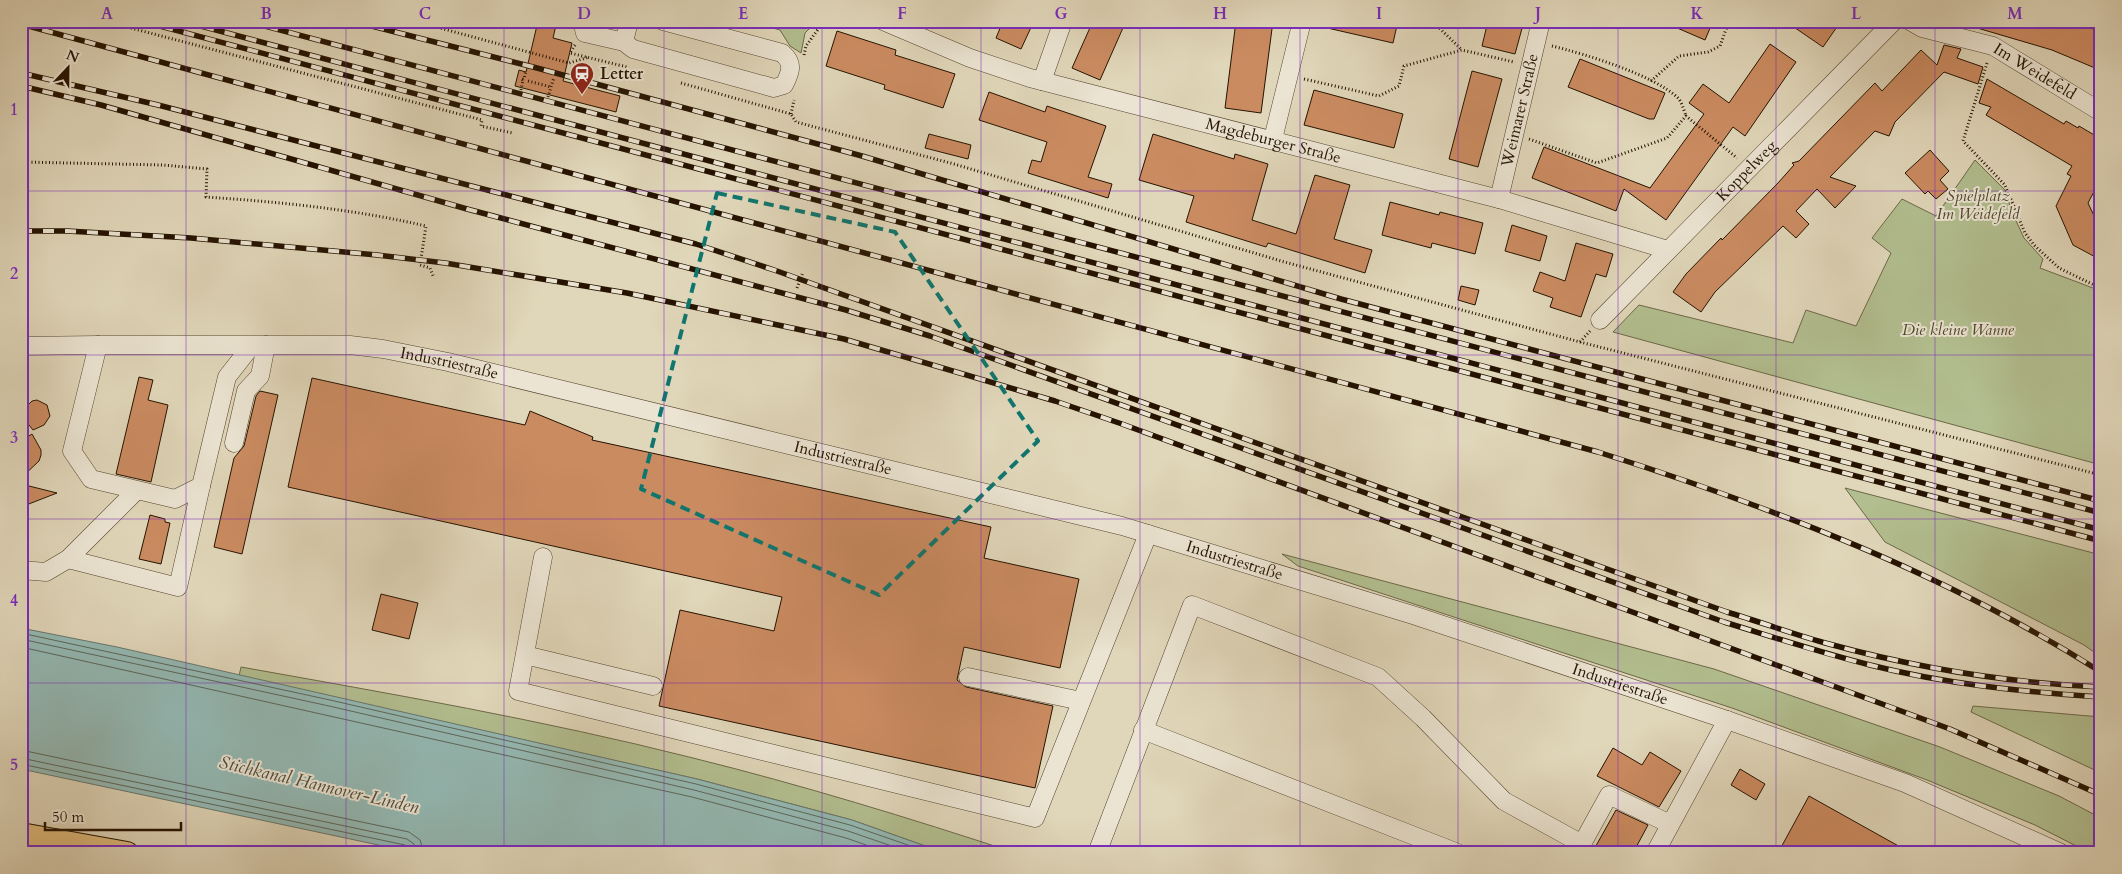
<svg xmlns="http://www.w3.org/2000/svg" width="2122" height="874" viewBox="0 0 2122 874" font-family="Cardo,serif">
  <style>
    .green { fill: #b2be8f; stroke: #6c6848 }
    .water { fill: #94b9b4; stroke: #68776c }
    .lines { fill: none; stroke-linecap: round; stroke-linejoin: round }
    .shore { stroke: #5c665a; stroke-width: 1 }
    .building { fill: #cb8b61; stroke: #251300 }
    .minor-casing { stroke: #54442e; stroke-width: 19 }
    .major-casing { stroke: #251300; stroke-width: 24 }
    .path { stroke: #251300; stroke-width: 3; stroke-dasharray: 1 2.5; stroke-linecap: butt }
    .minor { stroke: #ebe4d2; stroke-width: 18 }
    .major { stroke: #e0bb7c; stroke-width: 22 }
    .rail-casing { stroke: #251300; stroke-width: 5.5 }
    .rail { stroke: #ebe4d2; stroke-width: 4; stroke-dasharray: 11; stroke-linecap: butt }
    .marked { fill: none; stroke: #0f766e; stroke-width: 4; stroke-dasharray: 10 6; stroke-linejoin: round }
    .grid { fill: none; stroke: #7b2cbf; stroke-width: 1; stroke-opacity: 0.55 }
    .labels { text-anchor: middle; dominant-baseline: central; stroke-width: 4; stroke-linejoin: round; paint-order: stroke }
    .street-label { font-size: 16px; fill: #251300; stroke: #ebe4d2 }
    .poi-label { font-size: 16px; font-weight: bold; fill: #251300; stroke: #ebe4d2; text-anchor: start }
    .park-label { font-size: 16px; font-style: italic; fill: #4f462b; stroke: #ebe4d2 }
    .water-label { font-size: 18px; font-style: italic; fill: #4c4d3f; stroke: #ebe4d2 }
    .neatline { fill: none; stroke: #7b2cbf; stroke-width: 2 }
    .grid-label { font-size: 16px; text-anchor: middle; font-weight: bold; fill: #7b2cbf }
  </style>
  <rect width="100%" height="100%" fill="#e0d6b9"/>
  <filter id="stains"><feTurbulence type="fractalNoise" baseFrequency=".004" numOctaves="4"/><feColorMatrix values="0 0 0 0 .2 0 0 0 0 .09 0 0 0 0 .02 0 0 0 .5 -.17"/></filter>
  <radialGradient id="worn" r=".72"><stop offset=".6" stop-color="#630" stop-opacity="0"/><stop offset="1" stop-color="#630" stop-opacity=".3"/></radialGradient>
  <path class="green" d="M747,21H817L805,33L801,53L790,46L780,30Z
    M1975,160L2005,190L2012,212L2024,238L2043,259L2040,268L2101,291V465L1613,332L1639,305L1793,343L1806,310L1856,326L1891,253L1872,238L1902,199L1936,216Z
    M1845,488L2101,555V657L2084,645L1885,542Z
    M1282,554L1714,669L1940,747L2059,796L2101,818V853H2090L2035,825L1927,780L1732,708L1298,566Z
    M241,667C392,694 543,720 693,758C802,785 909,818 1016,853H945L852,820L697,779L239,676Z
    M1973,706L2101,717V773L1971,712Z"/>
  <path class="water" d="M21,628L117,647L697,779L852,820L945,853H416L21,769Z"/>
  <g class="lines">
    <path class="shore" d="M21,633L330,700L696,784L850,825L931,853
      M21,639L329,706L694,790L848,831L912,853
      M21,647L692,797L846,838L889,853
      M21,750L409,832L420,840L424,853
      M21,758L407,839L414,844L416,853
      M21,764L405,845L409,848L410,853"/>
  </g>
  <path class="building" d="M538,21H557L553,38L572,43L563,81L620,96L616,112L515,86L519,70L526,72Z
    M1003,21H1034L1021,49L996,38Z
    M1093,21H1126L1100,80L1072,68Z
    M1236,21H1273L1261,113L1225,108Z
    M1324,21H1398L1393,43L1323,27Z
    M1488,21H1524L1515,54L1482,46Z
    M1661,21H1713L1705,40Z
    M1785,21H1841L1823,47Z
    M1968,21H2073L2101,32V52L2095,68L2052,50L1967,25Z
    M837,31L896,50L895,55L955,74L943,108L884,89L885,85L826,66Z
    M1770,44L1796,62L1745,136L1733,127L1666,220L1624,189L1616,211L1532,178L1544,147L1650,188L1704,114L1689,103L1703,84L1729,103Z
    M1944,45L1961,49L1957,58L1983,67L1978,84L1944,72L1895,122L1889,136L1875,131L1830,177L1856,186L1835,208L1817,189L1796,211L1809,224L1796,238L1783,226L1715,292L1701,312L1673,292L1686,274L1721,238L1722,240L1778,183L1794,165L1792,163L1799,161L1875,83L1882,91L1921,50L1937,65Z
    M1580,59L1665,93L1654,119H1649L1568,87Z
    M1472,71L1502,79L1478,167L1449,159Z
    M1987,79L2064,124L2066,121L2078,128L2079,126L2101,139V178L2088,203L2096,220L2101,223V260L2073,245L2056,206L2071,176L2067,174L2072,166L1986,115L1991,107L1979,103Z
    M1314,90L1403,114L1394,148L1304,125Z
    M989,92L1045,112L1047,106L1106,126L1088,177L1112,184L1108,198L1028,173L1032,160L1041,162L1047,142L979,120Z
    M929,134L971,145L968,159L925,148Z
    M1153,134L1234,159L1235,154L1268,164L1252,220L1296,234L1315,175L1350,185L1334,239L1372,250L1365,273L1268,243L1266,247L1186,222L1194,196L1139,180Z
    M1930,150L1949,171L1940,180L1948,189L1936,199L1928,191L1925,194L1905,173Z
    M1390,202L1439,215L1440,212L1483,223L1475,254L1432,243L1431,248L1382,235Z
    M1512,225L1547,236L1540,261L1505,251Z
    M1576,243L1613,254L1606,277L1596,274L1581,317L1550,307L1553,298L1533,291L1540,272L1565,281Z
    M1461,286L1479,290L1475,305L1458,300Z
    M139,377L153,380L148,400L168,405L151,482L116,474Z
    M312,378L525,425L530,411L593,437L592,440L991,527L984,558L1079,579L1060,668L964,647L958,675L957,680L966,687L1053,706L1035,788L659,706L680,610L774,631L782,597L288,487Z
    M260,391L278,395L242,554L214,547L234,458L244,446L256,396Z
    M37,400L47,405L50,416L44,425L33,430L25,420L24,409L32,401Z
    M32,434L41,450V455L39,461L21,478V441Z
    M21,484L57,493L21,507Z
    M150,515L165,519V522L170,523L161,564L139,559Z
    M381,594L418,603L409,639L372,630Z
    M1613,748L1642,765L1650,752L1681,771L1659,807L1597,776Z
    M1740,769L1765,784L1756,800L1731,785Z
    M1809,796L1911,853H1778Z
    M1616,810L1648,825L1633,853H1592Z"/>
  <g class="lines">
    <g class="minor-casing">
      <g id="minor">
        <path d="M582,21L585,33L624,42L633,49L774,88L784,85C791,72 794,63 782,53L663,21"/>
        <path id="s1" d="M883,21L970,58L1030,78L1499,199L1668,250"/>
        <path id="s2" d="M1910,21L1922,28L1993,46L2101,112"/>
        <path d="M624,42L629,21"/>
        <path d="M1042,81L1063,21"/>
        <path d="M1273,139L1302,21"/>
        <path id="s3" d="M1499,199L1541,21"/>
        <path id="s4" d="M1600,320L1894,21"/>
        <path id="s5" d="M252,345L227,377L201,486L175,499L91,479L72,451L98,345H350L383,349L448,362L1122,526L1416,616L1727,720L1905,783L2061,853"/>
        <path d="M21,346L98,345"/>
        <path d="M234,443L246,391L260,376L266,345"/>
        <path d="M543,557L518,691L1035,818L1148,534"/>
        <path d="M68,559L178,587L201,486"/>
        <path d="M21,570L46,572L68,559L136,491"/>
        <path d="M525,655L653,686"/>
        <path d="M968,677L1081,701"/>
        <path d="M1143,730L1458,853"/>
        <path d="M21,847L33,853"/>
        <path d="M1097,853L1192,605L1378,677L1423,718L1504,801L1582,844"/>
        <path d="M1577,853L1609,795L1670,824"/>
        <path d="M1655,853L1727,720"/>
      </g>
    </g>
    <g class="major-casing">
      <path id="major" d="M21,834L127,853"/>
    </g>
    <path class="path" d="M104,21L482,120L481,126L513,133
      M414,21L569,63L589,57
      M1432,21L1462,50
      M575,45L570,53L627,67
      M1552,46C1585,54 1654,75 1678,98C1682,102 1684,111 1686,116
      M804,55L806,46L824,21
      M1987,63L1963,141L2005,185L2025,233L2034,245L2059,268L2094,285L2101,274
      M1304,79L1379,96L1399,86L1404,66L1462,50L1514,62
      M528,81L551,87
      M1651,81L1679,56L1708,52L1720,46L1729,21
      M681,83L791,114L796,122L954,164L1281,261L1580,342L2101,475
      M521,90L523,80L521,79H524L526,70
      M548,97L554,77
      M791,114L794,100
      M1529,139L1597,163L1667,138L1686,116L1737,158
      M21,162L163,165L207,169L206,197C280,202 353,209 426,226L420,265L430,268L434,278
      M797,288L803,272
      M1580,342L1590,331"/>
    <use href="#minor" class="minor"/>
    <use href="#major" class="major"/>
    <g class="rail-casing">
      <path id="rail" d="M141,21L2101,541
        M182,21L2101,530
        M246,21L2101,513
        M352,21L537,68L862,156L1341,299L2101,501
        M21,24L1598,452C1772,507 1947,574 2101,672
        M21,73L158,105L696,244L777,271L1727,612C1761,622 1795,635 1829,644C1917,668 2010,683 2101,687
        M21,86L101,105L467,209L846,310L930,336L1724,622C1773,637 1821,653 1870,665C1945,684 2024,692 2101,697
        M21,231H67L191,238L377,255L445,263L627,293L844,339L1055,401L1122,424L1950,729L2101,795"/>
    </g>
    <use href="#rail" class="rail"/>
  </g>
  <path class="marked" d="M717,193L895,232L1038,441L879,595L641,489Z"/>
  <path class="grid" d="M186,21V853M346,21V853M504,21V853M664,21V853M822,21V853M981,21V853M1140,21V853M1300,21V853M1458,21V853M1618,21V853M1776,21V853M1935,21V853M21,191H2101M21,355H2101M21,519H2101M21,683H2101"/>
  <defs>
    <g id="station-pin" transform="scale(1.25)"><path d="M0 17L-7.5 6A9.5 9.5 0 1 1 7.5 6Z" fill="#8f2418" stroke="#ebe4d2"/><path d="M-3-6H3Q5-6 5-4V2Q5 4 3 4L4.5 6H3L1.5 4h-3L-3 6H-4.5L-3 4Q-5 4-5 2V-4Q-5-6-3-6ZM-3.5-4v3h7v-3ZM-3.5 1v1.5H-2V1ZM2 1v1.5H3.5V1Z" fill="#fff"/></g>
  </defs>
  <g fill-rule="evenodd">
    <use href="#station-pin" x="582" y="74"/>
  </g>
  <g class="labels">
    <g class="street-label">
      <text stroke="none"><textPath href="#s2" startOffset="136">Im Weidefeld</textPath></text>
      <text stroke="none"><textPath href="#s3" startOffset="91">Weimarer Straße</textPath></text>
      <text stroke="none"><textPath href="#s1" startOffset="409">Magdeburger Straße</textPath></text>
      <text stroke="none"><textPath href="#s4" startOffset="209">Koppelweg</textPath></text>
      <text stroke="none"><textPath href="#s5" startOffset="764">Industriestraße</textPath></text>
      <text stroke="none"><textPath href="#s5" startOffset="1169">Industriestraße</textPath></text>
      <text stroke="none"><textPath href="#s5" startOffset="1574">Industriestraße</textPath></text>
      <text stroke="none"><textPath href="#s5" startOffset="1979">Industriestraße</textPath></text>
    </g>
    <g class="poi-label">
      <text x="600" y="74">Letter</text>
    </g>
    <g class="park-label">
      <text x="1978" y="196">Spielplatz<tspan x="1978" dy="18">Im Weidefeld</tspan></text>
      <text x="1958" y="330">Die kleine Wanne</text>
    </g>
    <g class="water-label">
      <text transform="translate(319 785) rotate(13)">Stichkanal Hannover-Linden</text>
    </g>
  </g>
  <rect width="2122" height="874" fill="none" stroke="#e0d6b9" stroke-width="55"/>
  <g transform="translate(68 68) rotate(22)" stroke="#ebe4d2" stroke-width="4" paint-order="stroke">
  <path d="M0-4L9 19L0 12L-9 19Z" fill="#251300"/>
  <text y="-8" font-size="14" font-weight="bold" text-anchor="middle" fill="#251300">N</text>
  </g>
  <path d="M45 822v8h136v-8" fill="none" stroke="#251300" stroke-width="2.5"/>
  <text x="52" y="822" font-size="15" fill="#251300" stroke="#ebe4d2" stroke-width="4" paint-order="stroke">50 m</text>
  <rect x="28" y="28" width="2066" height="818" class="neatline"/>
  <g class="grid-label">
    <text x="107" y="19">A</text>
    <text x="266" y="19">B</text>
    <text x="425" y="19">C</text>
    <text x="584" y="19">D</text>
    <text x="743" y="19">E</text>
    <text x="902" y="19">F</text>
    <text x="1061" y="19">G</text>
    <text x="1220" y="19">H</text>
    <text x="1379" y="19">I</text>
    <text x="1538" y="19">J</text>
    <text x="1697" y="19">K</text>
    <text x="1856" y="19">L</text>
    <text x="2015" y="19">M</text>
    <text x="14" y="115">1</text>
    <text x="14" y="279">2</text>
    <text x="14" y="443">3</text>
    <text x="14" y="606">4</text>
    <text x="14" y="770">5</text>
  </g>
  <rect width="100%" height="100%" filter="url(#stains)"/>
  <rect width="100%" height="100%" fill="url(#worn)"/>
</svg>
